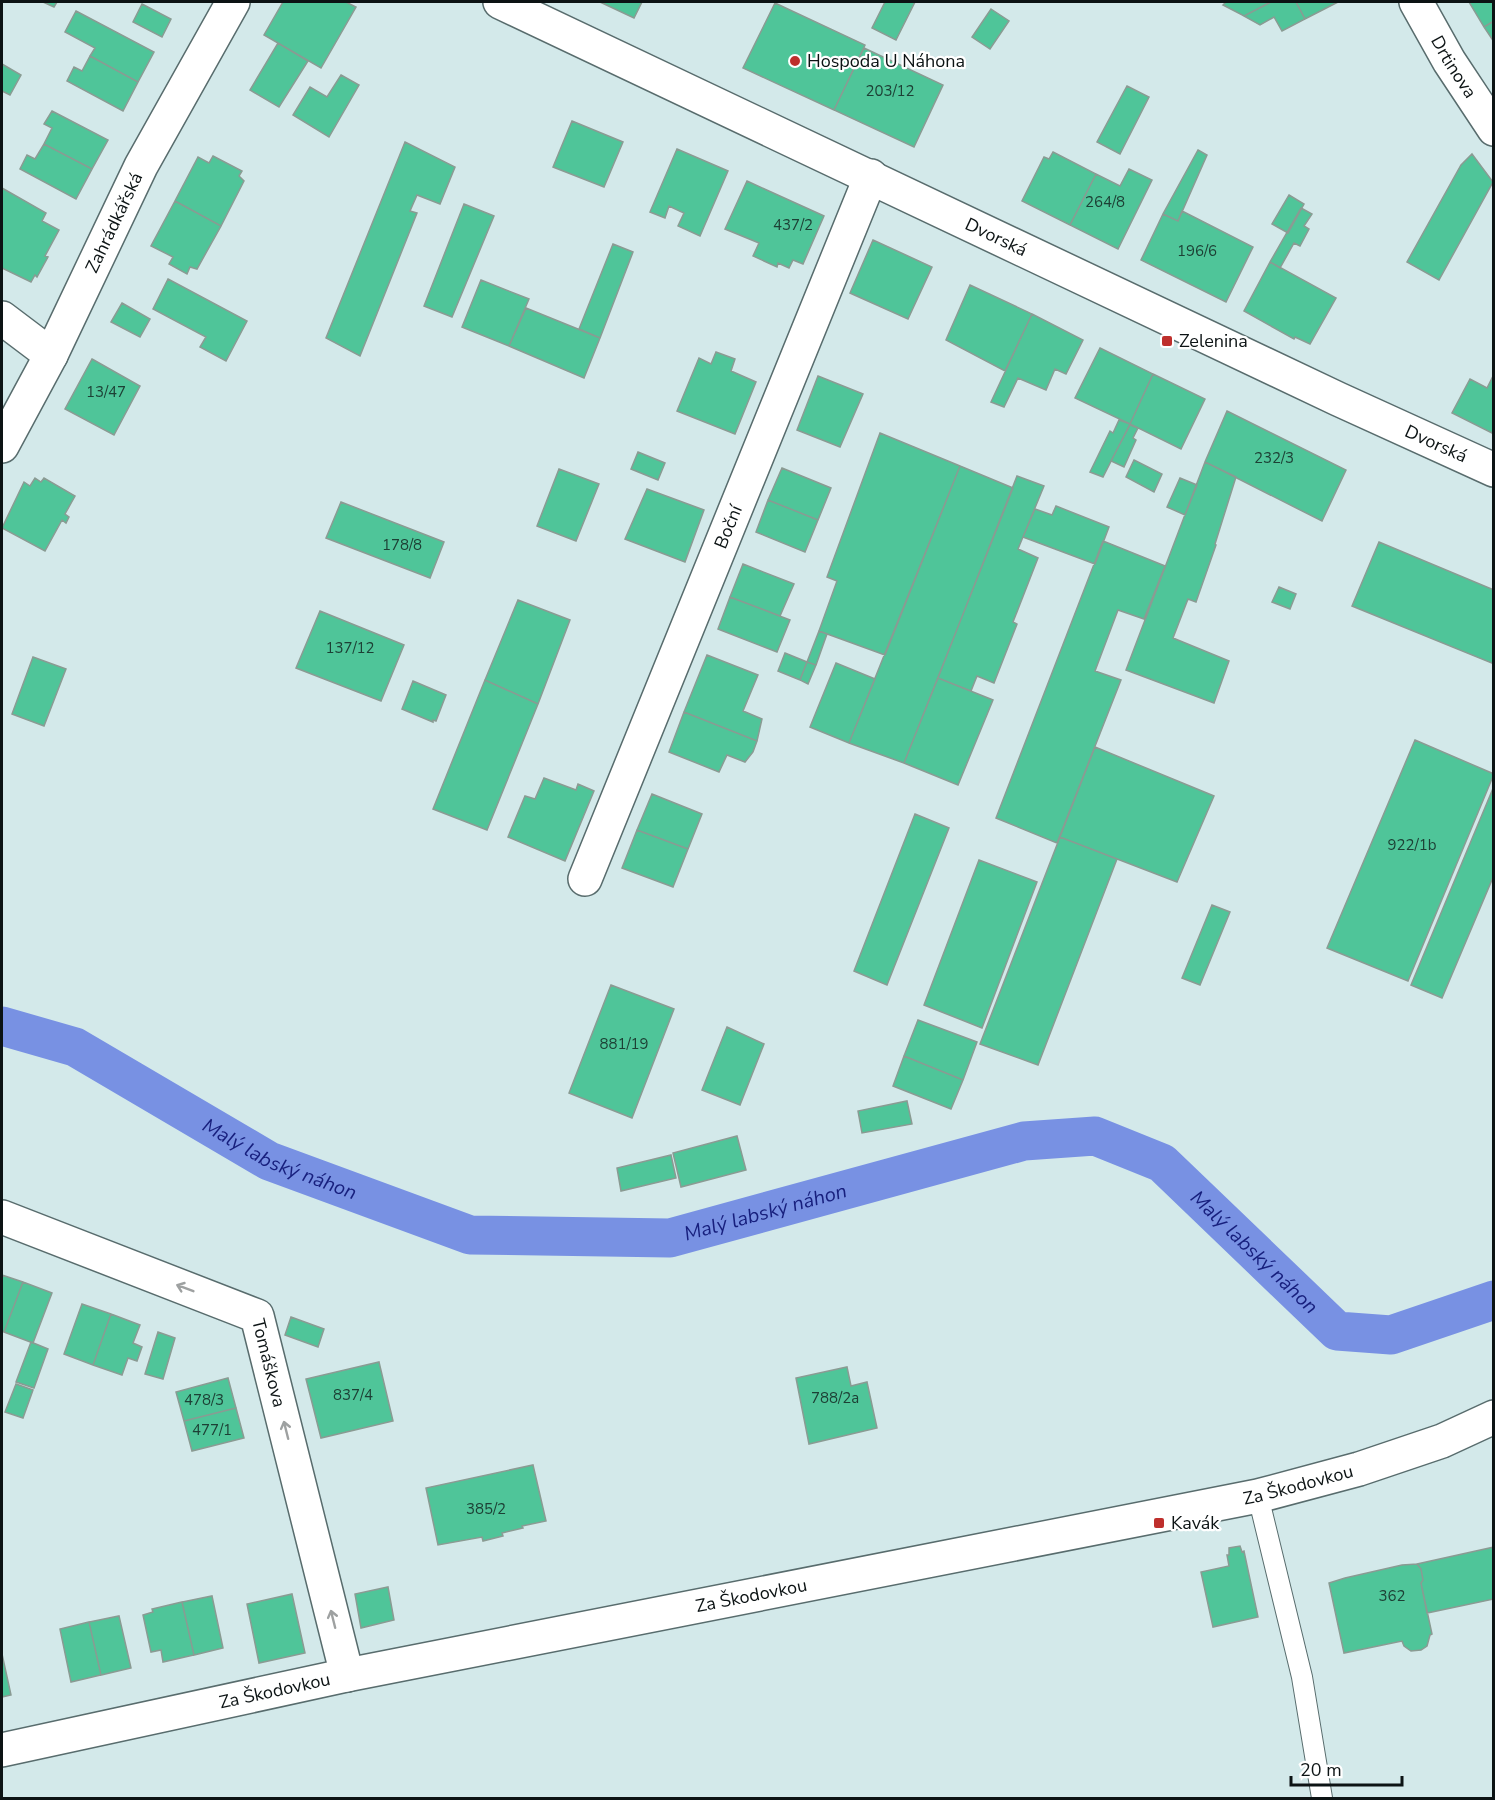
<svg xmlns="http://www.w3.org/2000/svg" width="1495" height="1800" viewBox="0 0 1495 1800" font-family="'Nunito Sans',sans-serif">
  <style>
    .lines { fill: none; stroke-linecap: round; stroke-linejoin: round }
    .canal { stroke: #7891e3; stroke-width: 39 }
    .building { fill: #4fc599; stroke: #8a9b93; stroke-width: 1.5 }
    .service-casing { stroke: #586c6d; stroke-width: 22 }
    .minor-casing { stroke: #586c6d; stroke-width: 36 }
    .service { stroke: #fff; stroke-width: 20 }
    .minor { stroke: #fff; stroke-width: 33 }
    .oneway { stroke: #9ea1a1 }
    .poi-dot { fill: #be2f2c; stroke: #fff; stroke-width: 2 }
    .labels { text-anchor: middle; dominant-baseline: central; stroke-width: 4.5; stroke-linejoin: round; paint-order: stroke }
    .number-label { font-size: 15px; fill: #1d4035 }
    .poi-label { font-size: 18px; fill: #0c1314; stroke: #fff; text-anchor: start }
    .street-label { font-size: 18px; fill: #0c1314; stroke: #fff }
    .water-label { font-size: 20px; font-style: italic; fill: #171f7d; stroke: #fff }
  </style>
  <rect width="100%" height="100%" fill="#d3e9ea"/>
  <g class="lines">
    <path class="canal" id="s1" d="M2,1026L75,1047L269,1161L470,1235L670,1238L1024,1141L1095,1136L1162,1163L1337,1331L1391,1335L1494,1300"/>
  </g>
  <path class="building" d="M43,2H57L54,7Z
    M283,2H346L356,7L321,68L264,35Z
    M600,2H642L634,18Z
    M885,2H915L896,40L872,28Z
    M1226,2H1271L1244,16L1223,5Z
    M1271,2H1296L1305,19L1282,31L1274,17L1260,25L1244,16Z
    M1296,2H1338L1305,19Z
    M1469,2H1494V21L1484,27Z
    M775,3L865,45L834,110L743,68Z
    M142,4L171,19L162,37L133,22Z
    M991,9L1009,21L990,49L972,37Z
    M76,11L154,52L138,82L90,56L95,48L65,32Z
    M1494,21V42L1484,27Z
    M278,43L308,61L279,107L250,90Z
    M864,48L943,85L914,147L834,110Z
    M90,56L138,82L123,111L67,81L74,67L82,71Z
    M2,64L21,75L10,95L2,91Z
    M341,75L359,85L329,137L293,115L310,87L327,97Z
    M1127,86L1149,97L1120,154L1097,142Z
    M52,111L108,140L92,169L44,144L52,128L44,124Z
    M572,121L623,142L604,187L553,167Z
    M405,142L455,167L440,204L417,195L410,211L417,213L360,356L326,338Z
    M44,144L92,169L76,199L20,169L27,155L35,159Z
    M677,149L728,171L700,236L678,226L684,213L669,206L665,218L650,212Z
    M1198,150L1207,155L1178,221L1163,214Z
    M1053,152L1096,174L1070,225L1022,201L1044,157L1049,159Z
    M1472,154L1493,182L1439,280L1407,262L1461,165Z
    M213,156L242,171L239,176L244,181L221,226L175,201L198,157L209,163Z
    M1129,169L1152,180L1118,249L1070,225L1096,174L1120,186Z
    M747,181L824,216L803,264L793,260L789,268L778,263L777,267L753,256L759,243L725,229Z
    M2,188L46,213L42,221L59,230L45,256L48,257L37,277L35,275L31,282L2,268Z
    M1289,195L1304,204L1288,233L1272,224Z
    M175,201L221,226L197,269L190,267L187,274L169,264L173,257L151,246Z
    M464,204L494,216L452,317L424,306Z
    M1301,208L1312,214L1304,226L1309,229L1300,246L1294,243L1280,268L1270,262Z
    M1182,211L1253,247L1226,302L1141,260L1163,214L1178,221Z
    M873,240L932,267L908,319L850,293Z
    M613,244L633,252L600,338L579,329Z
    M1270,262L1336,298L1310,344L1295,337L1294,339L1244,311Z
    M168,279L247,321L226,361L200,347L206,337L153,309Z
    M481,280L529,299L509,346L462,327Z
    M970,285L1032,314L1005,371L946,340Z
    M122,303L150,319L140,337L111,322Z
    M526,308L600,338L584,378L509,346Z
    M1032,314L1083,340L1066,374L1055,369L1046,390L1018,378L1004,407L991,402Z
    M1100,348L1153,374L1130,424L1075,398Z
    M716,352L735,359L731,371L756,382L735,434L677,411L699,358L711,364Z
    M92,359L140,386L114,435L65,409Z
    M1153,374L1205,399L1181,449L1130,424Z
    M1494,374V430L1492,433L1452,413L1470,379L1487,388Z
    M818,376L863,394L840,447L797,430Z
    M1227,411L1346,470L1322,521L1205,462Z
    M1119,420L1130,424L1103,477L1090,472L1110,431L1113,433Z
    M1130,425L1138,428L1133,438L1136,440L1124,467L1111,461Z
    M880,433L960,466L885,655L819,631L837,581L827,577Z
    M638,452L665,463L658,480L631,469Z
    M1134,460L1162,474L1154,492L1126,477Z
    M1205,462L1236,477L1215,544L1216,545L1196,602L1188,599L1173,638L1229,661L1214,703L1126,670Z
    M960,466L1013,488L904,763L849,743Z
    M782,468L831,488L818,520L768,500Z
    M559,469L599,484L576,541L537,526Z
    M1017,476L1044,486L1018,549L1038,558L1013,622L1017,624L994,683L977,676L971,691L938,678Z
    M35,478L41,482L44,478L75,496L65,514L69,517L66,523L62,520L45,551L2,528L24,482L30,486Z
    M1180,478L1197,485L1185,515L1167,507Z
    M647,489L704,510L685,562L625,539Z
    M768,500L818,520L805,552L756,532Z
    M341,502L444,542L430,578L326,538Z
    M1056,506L1109,527L1095,564L1023,537L1035,509L1052,515Z
    M1103,541L1165,566L1144,619L1118,610L1095,671L1121,680L1057,843L996,818Z
    M1379,542L1494,590V664L1352,606Z
    M743,564L794,584L780,616L730,597Z
    M1279,587L1296,594L1290,609L1272,602Z
    M730,597L790,620L777,652L718,629Z
    M518,600L570,620L538,704L485,680Z
    M320,611L404,645L381,701L296,668Z
    M819,631L827,634L816,665L807,662Z
    M785,653L807,662L800,680L778,671Z
    M707,655L758,675L743,711L762,719L757,741L684,712Z
    M33,657L66,669L44,726L12,714Z
    M807,662L816,665L808,684L800,680Z
    M836,663L875,679L849,743L810,727Z
    M938,678L993,700L958,785L904,763Z
    M485,680L538,704L487,830L433,809Z
    M413,681L446,695L436,721L433,720V722L402,709Z
    M684,712L757,741L753,752L745,762L727,755L719,772L669,752Z
    M1415,740L1494,774L1408,981L1327,948Z
    M1095,747L1214,796L1177,882L1060,837Z
    M544,778L576,790L578,784L594,791L565,861L508,837L525,796L535,799Z
    M1494,786V875L1442,998L1411,985Z
    M652,794L702,814L688,849L637,830Z
    M915,814L949,828L887,985L854,971Z
    M637,830L688,849L673,887L622,868Z
    M1060,837L1117,859L1038,1065L980,1044Z
    M979,860L1037,882L982,1028L924,1005Z
    M1212,905L1230,912L1200,985L1182,978Z
    M611,985L674,1009L632,1118L569,1093Z
    M918,1020L977,1042L963,1080L904,1056Z
    M727,1027L764,1044L740,1105L702,1090Z
    M904,1056L963,1080L951,1109L893,1086Z
    M907,1101L912,1124L862,1133L858,1111Z
    M737,1136L746,1170L681,1187L673,1153Z
    M671,1155L676,1178L621,1191L617,1168Z
    M2,1275L23,1282L4,1332L2,1331Z
    M23,1282L52,1293L33,1343L4,1332Z
    M82,1304L111,1314L93,1365L64,1354Z
    M111,1314L140,1325L133,1343L142,1347L137,1361L128,1358L122,1375L93,1365Z
    M291,1317L324,1329L318,1347L285,1335Z
    M158,1332L175,1338L163,1379L145,1374Z
    M31,1342L48,1349L34,1388L16,1382Z
    M379,1362L393,1421L321,1438L306,1379Z
    M847,1367L851,1386L867,1382L877,1428L809,1444L796,1378Z
    M228,1378L236,1408L184,1421L176,1392Z
    M16,1384L33,1390L23,1418L5,1412Z
    M236,1408L244,1438L192,1451L184,1421Z
    M533,1465L546,1521L522,1526L523,1528L502,1533L503,1536L483,1541L482,1537L438,1545L426,1488Z
    M1240,1546L1242,1552L1244,1551L1258,1617L1213,1627L1201,1572L1229,1566L1227,1555H1229V1548Z
    M1494,1547V1599L1427,1613L1421,1583L1423,1580L1421,1569L1417,1564Z
    M1417,1564L1421,1569L1423,1580L1421,1583L1432,1634L1430,1635L1427,1646L1421,1650L1411,1651L1404,1646L1402,1641L1344,1653L1329,1583L1345,1578L1402,1565Z
    M388,1587L394,1620L361,1628L355,1594Z
    M292,1594L305,1653L259,1663L247,1604Z
    M212,1596L223,1648L194,1655L182,1602Z
    M182,1602L194,1655L163,1662L161,1650L151,1652L143,1615L153,1612L152,1609Z
    M119,1616L131,1668L101,1675L89,1622Z
    M89,1622L101,1675L71,1682L60,1629Z
    M2,1654L11,1695L2,1697Z"/>
  <g class="lines">
    <g class="service-casing">
      <path id="service" d="M1258,1496L1302,1677L1322,1798"/>
    </g>
    <g class="minor-casing">
      <g id="minor">
        <path id="s2" d="M500,2L1338,399L1494,470"/>
        <path id="s3" d="M1416,2L1449,61L1494,129"/>
        <path d="M2,318L51,355"/>
        <path id="s4" d="M2,446L51,355L141,166L233,2"/>
        <path id="s5" d="M585,879L871,176"/>
        <path id="s6" d="M2,1217L257,1316L347,1675"/>
        <path id="s7" d="M2,1750L347,1675L1258,1496L1359,1469L1442,1441L1494,1417"/>
      </g>
    </g>
    <use href="#service" class="service"/>
    <use href="#minor" class="minor"/>
  </g>
  <defs><path id="oneway-shaft" d="M-6 0H5M1.5-3L5.5 0L1.5 3" fill="none" stroke-width="1.6" stroke-linecap="round" stroke-linejoin="round" transform="scale(1.5)"/></defs>
  <g class="oneway">
    <use href="#oneway-shaft" transform="translate(185 1288) rotate(-159)"/>
    <use href="#oneway-shaft" transform="translate(286 1430) rotate(-104)"/>
    <use href="#oneway-shaft" transform="translate(333 1619) rotate(-104)"/>
  </g>
  <g class="poi-dot">
    <circle cx="795" cy="61" r="6"/>
    <rect x="1161" y="335" width="12" height="12" rx="3"/>
    <rect x="1153" y="1517" width="12" height="12" rx="3"/>
  </g>
  <g class="labels">
    <g class="number-label">
      <text x="890" y="91">203/12</text>
      <text x="1105" y="202">264/8</text>
      <text x="793" y="225">437/2</text>
      <text x="1197" y="251">196/6</text>
      <text x="106" y="392">13/47</text>
      <text x="1274" y="458">232/3</text>
      <text x="402" y="545">178/8</text>
      <text x="350" y="648">137/12</text>
      <text x="1412" y="845">922/1b</text>
      <text x="624" y="1044">881/19</text>
      <text x="353" y="1395">837/4</text>
      <text x="835" y="1398">788/2a</text>
      <text x="204" y="1400">478/3</text>
      <text x="212" y="1430">477/1</text>
      <text x="486" y="1509">385/2</text>
      <text x="1392" y="1596">362</text>
    </g>
    <g class="poi-label">
      <text x="807" y="61">Hospoda U Náhona</text>
      <text x="1179" y="341">Zelenina</text>
      <text x="1171" y="1523">Kavák</text>
    </g>
    <g class="street-label">
      <text stroke="none"><textPath href="#s3" startOffset="75">Drtinova</textPath></text>
      <text stroke="none"><textPath href="#s4" startOffset="250">Zahrádkářská</textPath></text>
      <text stroke="none"><textPath href="#s2" startOffset="549">Dvorská</textPath></text>
      <text stroke="none"><textPath href="#s2" startOffset="1035">Dvorská</textPath></text>
      <text stroke="none"><textPath href="#s5" startOffset="380">Boční</textPath></text>
      <text stroke="none"><textPath href="#s6" startOffset="322">Tomáškova</textPath></text>
      <text stroke="none"><textPath href="#s7" startOffset="1323">Za Škodovkou</textPath></text>
      <text stroke="none"><textPath href="#s7" startOffset="765">Za Škodovkou</textPath></text>
      <text stroke="none"><textPath href="#s7" startOffset="279">Za Škodovkou</textPath></text>
    </g>
    <g class="water-label">
      <text stroke="none"><textPath href="#s1" startOffset="310">Malý labský náhon</textPath></text>
      <text stroke="none"><textPath href="#s1" startOffset="814">Malý labský náhon</textPath></text>
      <text stroke="none"><textPath href="#s1" startOffset="1354">Malý labský náhon</textPath></text>
    </g>
  </g>
  <rect width="1495" height="1800" fill="none" stroke="#0c1314" stroke-width="6"/>
  <path d="M1291 1776v9h111v-9" fill="none" stroke="#0c1314" stroke-width="3"/>
  <text x="1300" y="1776" font-size="18" fill="#0c1314" stroke="#ffffff" stroke-width="4.5" paint-order="stroke">20 m</text>
</svg>
